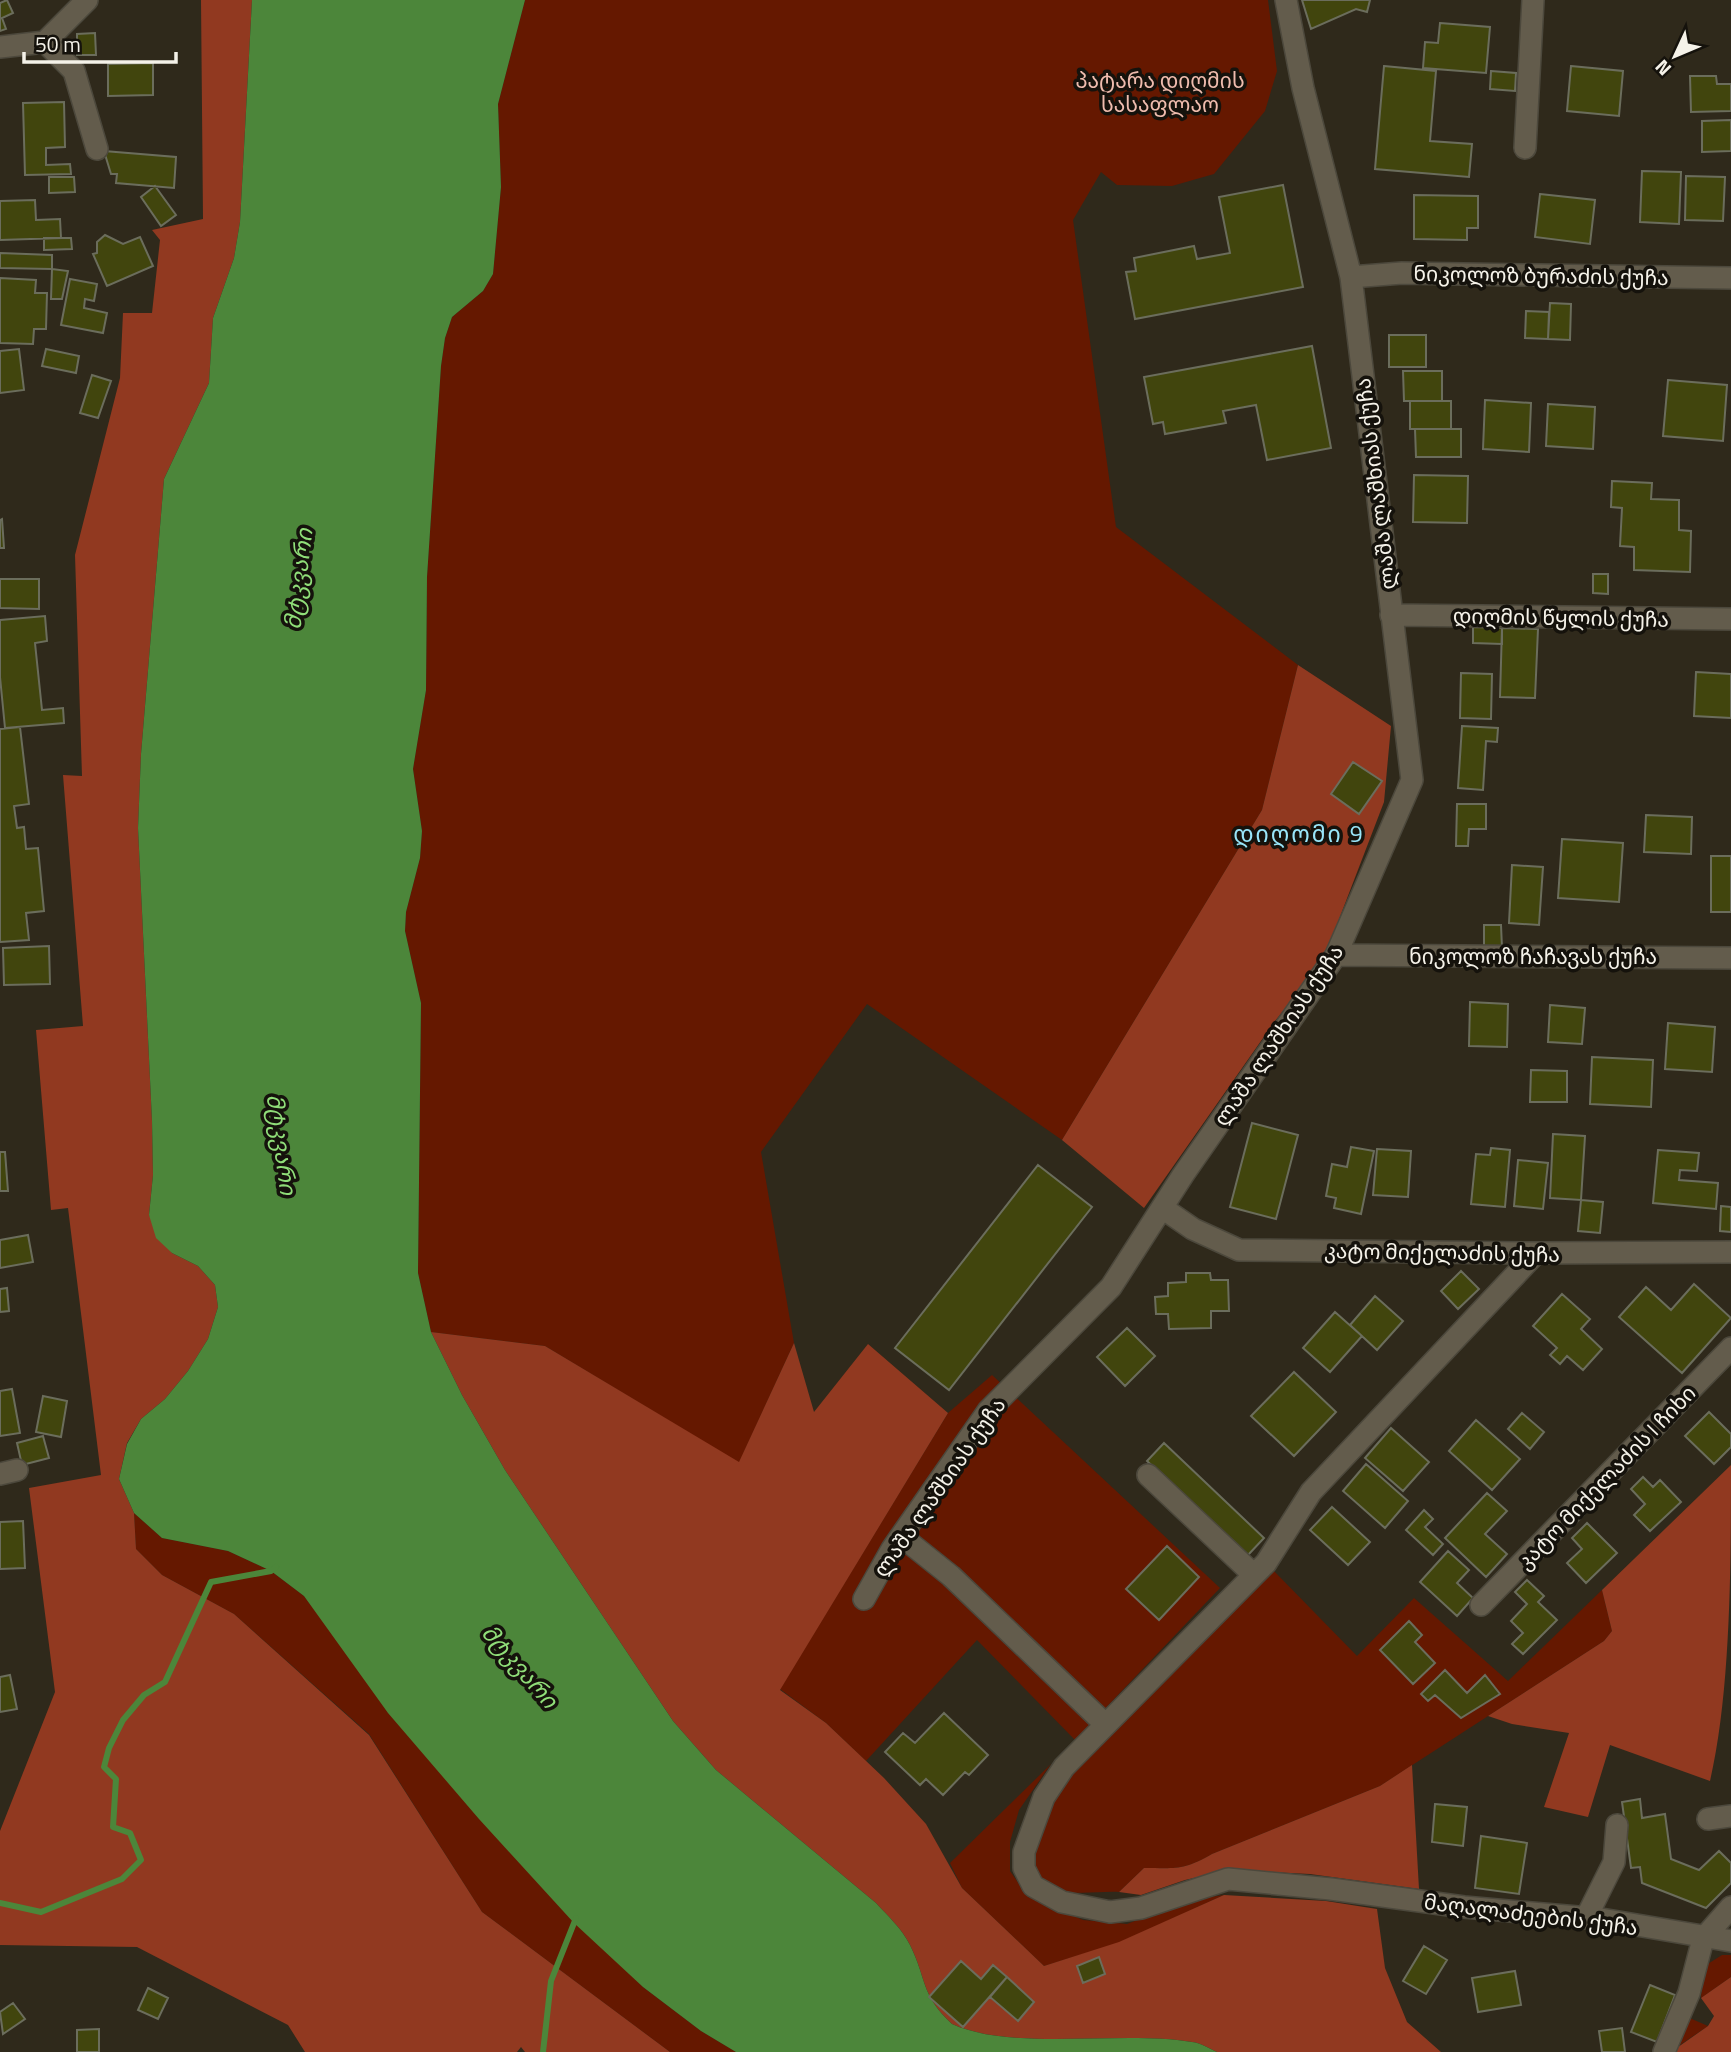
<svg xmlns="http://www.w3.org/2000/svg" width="1731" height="2052" viewBox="0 0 1731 2052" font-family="'Titillium Web','Noto Sans Georgian',sans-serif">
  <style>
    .green { fill: #651800 }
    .forest { fill: #913920 }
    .water { fill: #4c863a }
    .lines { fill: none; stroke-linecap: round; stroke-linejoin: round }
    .stream { stroke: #4c863a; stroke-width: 6 }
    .building { fill: #41450d; stroke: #6b6d5c; stroke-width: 2 }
    .minor-casing { stroke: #4c483c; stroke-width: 24 }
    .minor { stroke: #635c4c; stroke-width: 21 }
    .labels { text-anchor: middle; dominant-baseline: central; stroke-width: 7; stroke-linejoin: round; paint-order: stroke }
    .park-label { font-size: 21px; fill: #efbcae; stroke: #15120c }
    .street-label { font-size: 21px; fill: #f5f2e9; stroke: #15120c }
    .water-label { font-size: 23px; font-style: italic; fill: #90de79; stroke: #15120c }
    .neighbourhood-label { font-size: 23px; letter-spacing: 2px; fill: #99e5f9; stroke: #15120c }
  </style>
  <rect width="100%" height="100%" fill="#2f291b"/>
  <path class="green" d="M525,0H1268L1277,71L1265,111L1214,174L1172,186L1117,185L1101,172L1073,220L1116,527L1298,665L1262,810L1062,1140L867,1004L761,1152L794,1343L739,1463L545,1346L431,1332L418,1273L421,1003L405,931L406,912L420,858L422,831L413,769L426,690L427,577L441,366L445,338L452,317L483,291L493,274L501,187L498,104Z
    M992,1375L1220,1588L1075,1740L977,1640L866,1761L826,1723L780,1689L948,1413Z
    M134,1513L162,1538L228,1551L271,1571L304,1596L342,1646L643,1987L701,2031L736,2052H670L482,1912L369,1734L234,1614L162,1575L136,1549Z
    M1272,1569L1357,1656L1414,1598L1508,1681L1602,1590L1612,1631L1604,1641L1380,1786L1212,1854C1183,1871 1175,1868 1144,1868L1119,1892C1099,1891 1073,1896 1055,1889C1004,1872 1056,1795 1073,1769Z
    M1051,1764L1019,1810L1010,1842V1871L1028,1897L1083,1920L1127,1924L1189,1900L1224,1895L1119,1943L1044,1966L962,1888L950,1863Z
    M1722,1955H1731V1977L1701,1998L1703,1967Z
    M1685,2016L1708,2026L1671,2051Z"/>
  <path class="forest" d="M201,0H252L240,222L234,258L213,318L209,383L164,479L141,754L138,828L152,1121L153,1175L149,1215L172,1253L198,1266L215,1285L218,1307L208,1339L188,1371L165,1399L141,1419L127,1443L119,1479L134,1513L136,1549L162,1575L234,1614L369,1735L482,1912L670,2052H525L521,2047L517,2052H305L288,2025L137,1947L0,1945V1831L55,1692L29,1488L101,1475L68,1208L51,1210L36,1030L83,1026L63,775L82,776L75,555L120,378L123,313H152L160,240L152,230L203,219Z
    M1298,665L1391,726L1384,802L1323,961L1275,1021L1144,1208L1062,1140L1262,810Z
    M431,1332L545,1346L739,1462L794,1343L814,1412L868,1344L948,1413L780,1690L826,1723L884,1778L926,1824L962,1888L1044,1966L1119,1942L1224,1895L1326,1901L1377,1909L1385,1968L1407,2022L1441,2052H1217C1210,2049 1201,2043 1192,2042C1119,2030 1014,2052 952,2024C920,1994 927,1979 910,1945C902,1929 888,1916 876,1903L716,1770L673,1721L505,1470L462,1395Z
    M1731,1465C1731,1562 1731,1691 1710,1781L1610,1745L1588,1817L1544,1807L1569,1733L1512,1724L1488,1716L1604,1641L1612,1631L1602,1590Z
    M1412,1765L1419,1889L1310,1874L1229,1870L1185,1880L1141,1895L1119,1892L1144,1868C1175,1868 1183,1871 1212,1854L1380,1786Z
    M1731,1977V2052H1671L1708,2026L1714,2016L1701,1998Z"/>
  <path class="water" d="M252,0H525L498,104L501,187L493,274L483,291L452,317L445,338L441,366L427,577L426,690L413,769L422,831L420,858L406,912L405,931L421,1003L418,1273L431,1332L462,1395L505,1470L673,1721L716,1770L876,1903C888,1916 902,1929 910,1945C927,1979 920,1994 952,2024C1014,2052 1119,2030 1192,2042C1201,2043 1210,2049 1217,2052H736L701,2031L643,1987L574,1923L479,1819L388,1713L304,1596L271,1571L228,1551L162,1538L134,1513L119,1479L127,1444L141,1419L165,1399L188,1371L208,1339L218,1307L215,1285L198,1266L172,1253L156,1238L149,1215L153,1175L152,1121L138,828L141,754L164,479L209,383L213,318L234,258L240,222Z"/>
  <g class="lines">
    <path class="stream" d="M0,1903L41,1912L122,1879L141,1860L130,1833L113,1827L116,1779L104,1767L109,1748L123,1720L144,1695L165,1682L211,1582L271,1571L276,1567
      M543,2052L551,1981L576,1918"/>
  </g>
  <path class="building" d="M7,0L13,13L2,18L6,29L0,31V3Z
    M1302,0H1370L1367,12L1356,9L1311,29Z
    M1440,23L1490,27L1486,73L1423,68L1425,42L1438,43Z
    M95,33L96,55H77V34Z
    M153,63V95L108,96V64Z
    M1384,66L1436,71L1430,141L1472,144L1469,177L1375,169Z
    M1571,66L1623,71L1619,116L1567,111Z
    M1491,71L1516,73L1515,91L1490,89Z
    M1690,76H1716L1717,84H1731V111L1691,112Z
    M64,102L65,147L46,148V165L70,164L71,174L25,175L23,103Z
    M1731,120V151L1702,152V121Z
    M104,151L176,157L174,188L116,183L117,174H111Z
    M1642,171L1681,172L1679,224L1640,222Z
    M1686,176L1725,177L1723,221L1685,220Z
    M49,177H74L75,192L49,193Z
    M1283,185L1303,287L1135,319L1126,272L1136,271L1134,258L1194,246L1197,259L1230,253L1219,197Z
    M155,186L176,215L161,226L141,197Z
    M1540,194L1595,200L1590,244L1535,237Z
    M1414,195L1478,196V228H1467V240L1414,239Z
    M35,200L36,220L60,219L61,238L0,240V201Z
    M105,235L123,244L140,237L153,266L107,286L93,254L97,253V242Z
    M44,238H71L72,249L44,250Z
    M0,253L52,255V269L0,268Z
    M52,269L68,271L62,299H51Z
    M0,278L36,280L35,293H47L46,329H34L33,344L0,343Z
    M70,279L97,284L94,301L85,299L84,308L107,313L103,333L61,325Z
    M1550,303L1571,304L1570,340L1548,339Z
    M1526,311L1549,312L1548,339L1525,338Z
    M1389,335H1426V367H1389Z
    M1312,346L1331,448L1267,460L1256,405L1223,411L1226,423L1165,434L1163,422L1153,424L1144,377Z
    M19,349L24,390L0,393V351Z
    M46,349L79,356L76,373L42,366Z
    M1403,371H1442V401H1404Z
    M92,375L111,381L98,418L80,413Z
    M1668,380L1727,385L1723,441L1663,436Z
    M1485,400L1531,403L1529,452L1483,449Z
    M1410,401H1451V429H1410Z
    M1548,404L1595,407L1593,449L1546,446Z
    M1415,429H1461V457H1416Z
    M1414,475L1468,476L1467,523L1413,522Z
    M1612,481L1652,483L1651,499L1679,500V530L1691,531L1690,572L1634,570V547L1620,546L1622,508L1611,507Z
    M2,519L4,548H0V520Z
    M1593,574H1608V594L1593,593Z
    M0,579H39V609L0,608Z
    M45,616L47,641L35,643L42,710L63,708L64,723L5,728L0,677V620Z
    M1473,627L1502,628V644L1473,643Z
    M1502,628L1538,629L1535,698L1500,697Z
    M1696,672L1731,674V718L1694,716Z
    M1461,673L1492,674L1491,719L1460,718Z
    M1462,726L1498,728L1497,742L1486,741L1483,790L1458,788Z
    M20,727L29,804L14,806L17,828L24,827L26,849L38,848L44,911L26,913L29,940L0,942V729Z
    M1353,762L1382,781L1359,814L1331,794Z
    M1457,804H1486V829H1469L1468,846H1456Z
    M1646,815L1692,817L1691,854L1644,852Z
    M1562,839L1623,843L1619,902L1558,898Z
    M1711,856H1731V912H1711Z
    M1512,865L1543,867L1539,925L1509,923Z
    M1484,925H1501L1502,948H1484Z
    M49,946L50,984L4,985L3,948Z
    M1470,1002L1508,1004L1507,1047L1469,1046Z
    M1550,1005L1585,1008L1582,1044L1548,1042Z
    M1668,1023L1715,1027L1712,1072L1665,1069Z
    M1592,1057L1653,1060L1651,1107L1590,1104Z
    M1531,1070L1567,1071V1102H1530Z
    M1252,1123L1298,1135L1276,1219L1230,1207Z
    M1553,1134L1585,1136L1581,1200L1550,1198Z
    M1351,1147L1374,1151L1361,1214L1334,1208L1336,1198L1326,1196L1332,1164L1347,1167Z
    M1491,1148L1510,1150L1505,1207L1471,1204L1476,1154L1490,1155Z
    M1377,1149L1411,1151L1408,1197L1373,1195Z
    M1658,1150L1699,1153L1697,1171L1680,1170L1679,1180L1718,1183L1716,1209L1653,1203Z
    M0,1152H5L8,1191H0Z
    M1518,1160L1548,1163L1543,1209L1514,1206Z
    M1038,1165L1092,1207L949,1390L895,1348Z
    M1581,1200L1603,1202L1600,1233L1578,1231Z
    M1721,1206L1731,1207V1232L1720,1231Z
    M28,1235L33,1262L0,1268V1240Z
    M1461,1271L1479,1289L1458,1309L1441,1291Z
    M1186,1273H1210L1211,1280H1228L1229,1311H1211V1328L1169,1329L1168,1314H1156L1155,1297L1168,1296V1283L1186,1282Z
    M1694,1284L1731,1318L1682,1373L1619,1317L1646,1287L1671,1310Z
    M7,1288L9,1311L0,1312V1289Z
    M1562,1294L1590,1319L1581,1329L1602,1349L1583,1370L1567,1356L1560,1364L1550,1355L1557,1348L1533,1326Z
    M1375,1296L1403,1321L1377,1350L1350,1325Z
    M1335,1312L1362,1336L1330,1372L1303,1348Z
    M1127,1328L1155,1356L1125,1386L1097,1357Z
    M1294,1372L1336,1412L1294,1456L1251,1416Z
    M12,1389L20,1433L0,1436V1391Z
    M43,1396L67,1401L61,1437L36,1432Z
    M1709,1412L1731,1434V1447L1714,1464L1685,1436Z
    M1522,1413L1544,1432L1530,1449L1508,1429Z
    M1476,1420L1520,1459L1492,1490L1449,1451Z
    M1391,1428L1429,1462L1403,1491L1365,1458Z
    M43,1436L49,1458L22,1465L17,1443Z
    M1164,1443L1264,1538L1248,1555L1147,1461Z
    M1366,1464L1408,1501L1385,1528L1343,1491Z
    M1643,1477L1653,1487L1660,1480L1681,1502L1650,1531L1634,1515L1645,1504L1631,1489Z
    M1487,1493L1507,1511L1485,1534L1507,1554L1486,1577L1445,1538Z
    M1332,1507L1370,1542L1348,1565L1310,1530Z
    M1424,1510L1433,1519L1425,1527L1443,1544L1433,1555L1406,1530Z
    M23,1521L25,1568L0,1569V1522Z
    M1587,1523L1617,1553L1586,1583L1567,1563L1582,1549L1572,1538Z
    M1167,1546L1199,1577L1159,1620L1126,1589Z
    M1448,1551L1469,1570L1457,1583L1473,1598L1457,1616L1420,1582Z
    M1527,1580L1544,1596L1538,1602L1557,1620L1523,1654L1512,1644L1523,1633L1511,1621L1527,1604L1515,1592Z
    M1409,1621L1422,1635L1415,1642L1435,1663L1413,1684L1380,1650Z
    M1445,1670L1467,1693L1485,1675L1500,1694L1461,1718L1435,1695L1428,1701L1421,1694Z
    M10,1675L17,1709L0,1712V1677Z
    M944,1713L988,1755L969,1775L965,1772L943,1795L926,1779L920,1785L885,1752L903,1733L915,1743Z
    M1640,1799L1642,1818L1665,1814L1671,1859L1699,1870L1719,1851L1731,1863V1883L1706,1908L1642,1883L1640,1867L1631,1868L1622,1802Z
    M1435,1804L1467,1807L1463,1846L1432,1842Z
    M1481,1836L1527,1843L1519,1894L1475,1888Z
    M1424,1946L1447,1960L1426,1994L1403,1981Z
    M1099,1957L1105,1974L1083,1983L1077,1966Z
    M961,1961L981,1979L993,1965L1007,1977L963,2027L929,1997Z
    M1515,1971L1521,2005L1478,2012L1472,1978Z
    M1007,1977L1034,2002L1018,2021L990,1997Z
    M1650,1985L1675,1995L1657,2042L1631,2032Z
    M148,1988L168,1998L158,2019L138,2010Z
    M13,2003L25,2019L3,2034L0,2012Z
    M1622,2028L1625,2052H1602L1599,2031Z
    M99,2029V2052H77V2030Z"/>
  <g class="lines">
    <g class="minor-casing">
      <path id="minor" d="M45,42L87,0
        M0,47L45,42L74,71L97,149
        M1525,148L1533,0
        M1351,277L1402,273L1731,278
        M1391,615L1731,619
        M1336,955L1731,958
        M1164,1209L1193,1229L1239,1250L1536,1253L1731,1252
        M1536,1253L1311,1492L1266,1563L1064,1767L1044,1797L1024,1852V1868L1033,1886L1062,1902L1110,1912L1141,1908L1228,1879L1331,1889L1464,1907L1601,1919L1731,1941
        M0,1474L17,1470
        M1148,1475L1254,1575
        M901,1536L951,1576L1105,1724
        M864,1599L892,1549L988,1411L1111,1287L1183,1175L1336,955L1412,780L1351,277L1303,88L1286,0
        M1481,1605L1731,1348
        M1708,1819L1731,1816
        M1586,1918L1614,1862L1617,1825
        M1664,2052L1689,1993L1703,1939L1731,1907"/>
    </g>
    <use href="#minor" class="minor"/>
  </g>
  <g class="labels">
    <g class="park-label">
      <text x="1160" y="80">პატარა დიღმის<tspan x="1160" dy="24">სასაფლაო</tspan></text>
    </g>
    <g class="street-label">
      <text transform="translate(1541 275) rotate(1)">ნიკოლოზ ბურაძის ქუჩა</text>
      <text transform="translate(1375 484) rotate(-97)">ლაშა ლაშხიას ქუჩა</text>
      <text transform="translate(1561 617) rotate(1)">დიღმის წყლის ქუჩა</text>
      <text x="1533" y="956">ნიკოლოზ ჩაჩავას ქუჩა</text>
      <text transform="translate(1278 1035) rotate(-56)">ლაშა ლაშხიას ქუჩა</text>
      <text transform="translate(1442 1252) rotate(1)">კატო მიქელაძის ქუჩა</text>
      <text transform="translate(1606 1477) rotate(-46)">კატო მიქელაძის I ჩიხი</text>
      <text transform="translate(939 1487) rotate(-55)">ლაშა ლაშხიას ქუჩა</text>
      <text transform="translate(1531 1914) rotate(7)">მაღალაძეების ქუჩა</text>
    </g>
    <g class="water-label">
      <text transform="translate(298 579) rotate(-83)">მტკვარი</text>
      <text transform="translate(282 1144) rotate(82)">მტკვარი</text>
      <text transform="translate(520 1666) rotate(49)">მტკვარი</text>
    </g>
    <g class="neighbourhood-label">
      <text x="1299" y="833">დიღომი 9</text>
    </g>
  </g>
  <g transform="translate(1675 56) rotate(226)" stroke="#15120c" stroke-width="5" paint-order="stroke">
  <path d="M0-5L12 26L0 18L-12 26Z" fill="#f5f2e9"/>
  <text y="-10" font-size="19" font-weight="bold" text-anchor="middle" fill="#f5f2e9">N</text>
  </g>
  <path d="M24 52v10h152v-10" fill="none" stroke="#f5f2e9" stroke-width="3.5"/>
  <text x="35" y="52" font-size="21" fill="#f5f2e9" stroke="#15120c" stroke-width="5" paint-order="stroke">50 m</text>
</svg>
